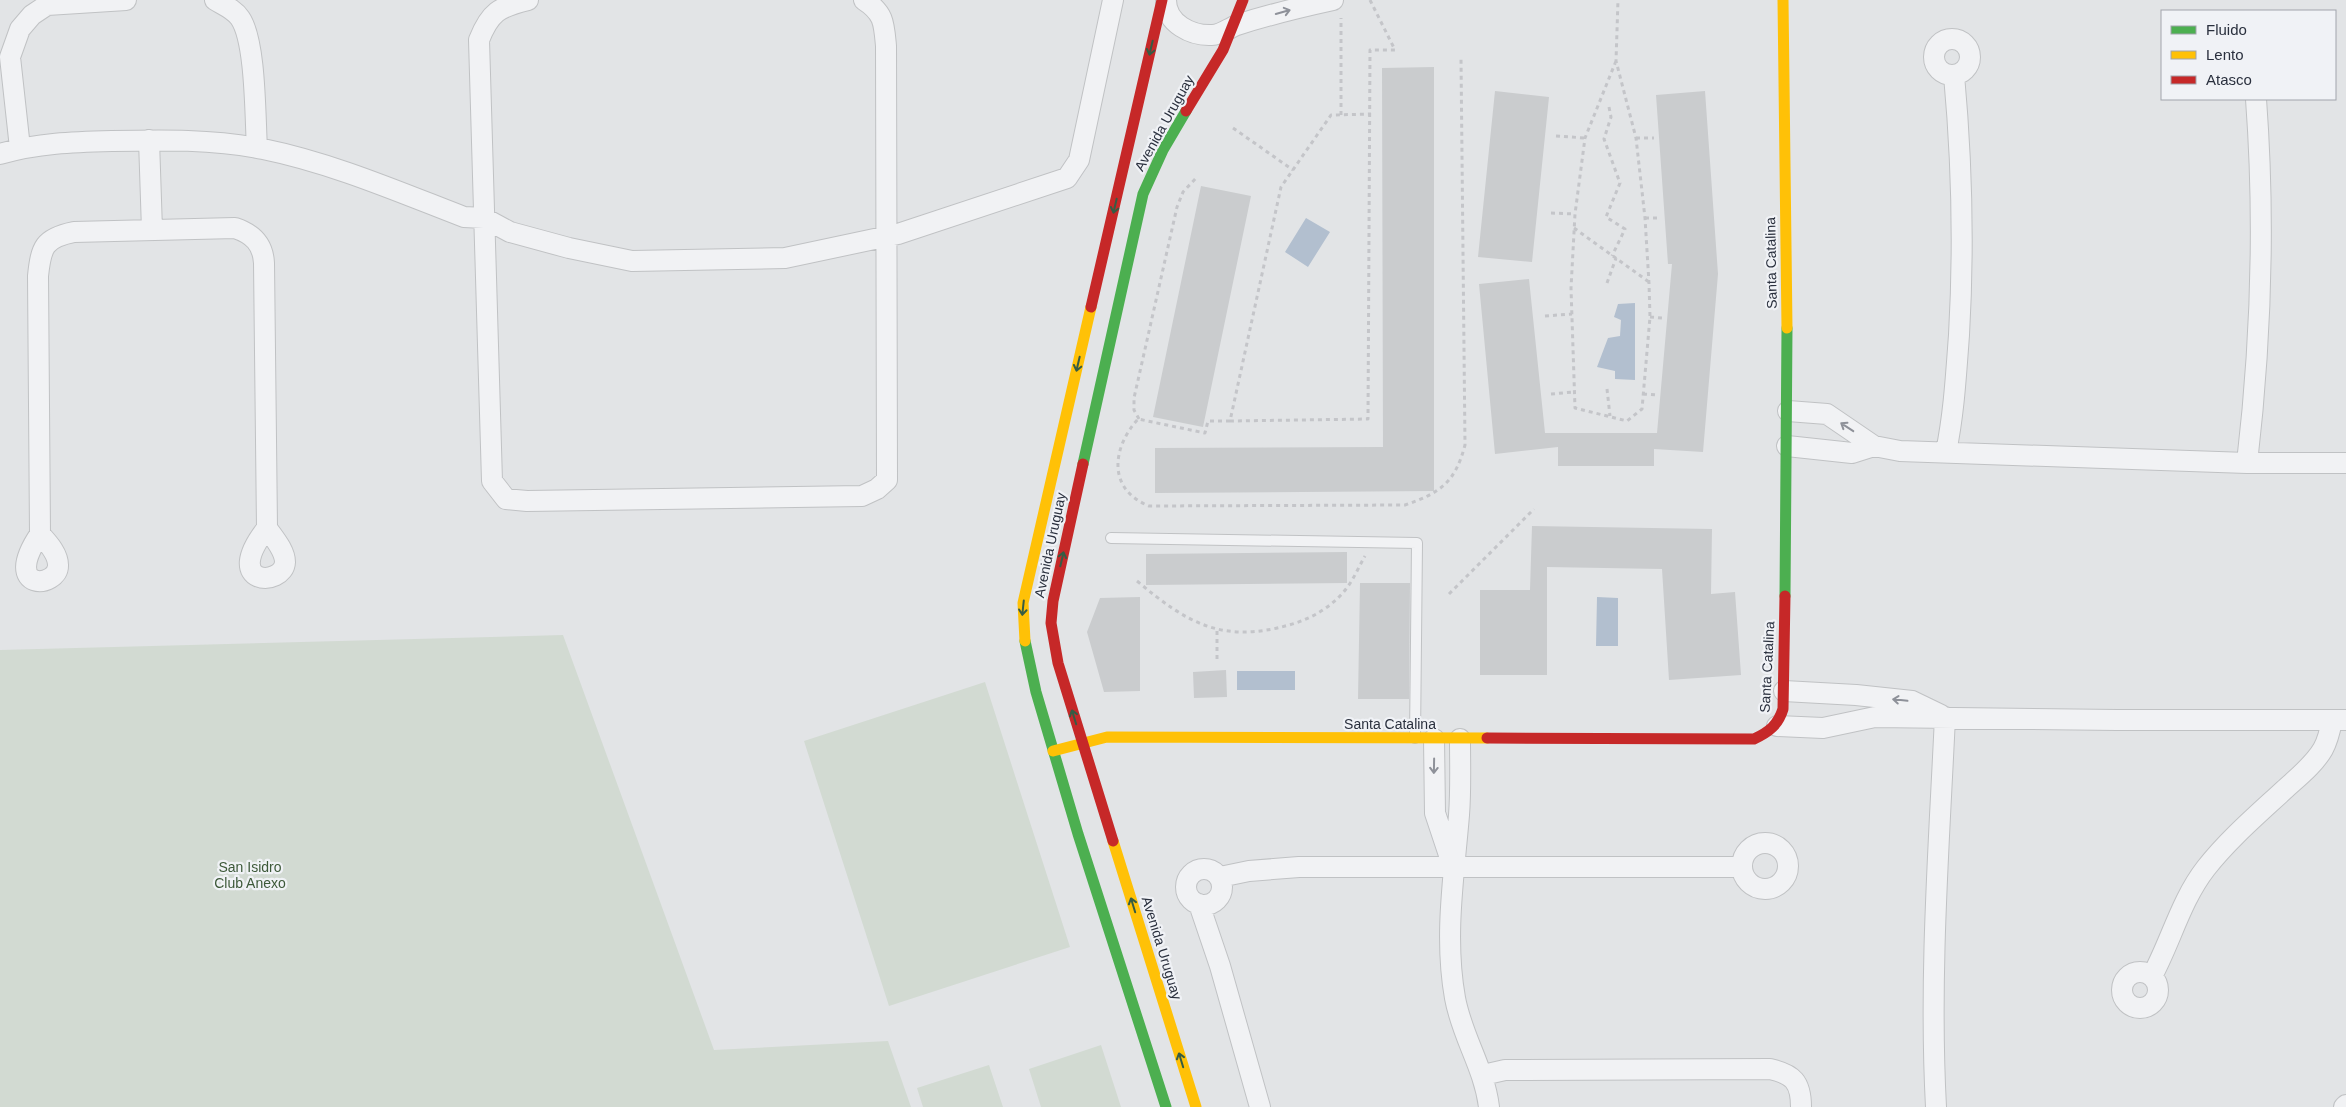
<svg xmlns="http://www.w3.org/2000/svg" width="2346" height="1107" viewBox="0 0 2346 1107" font-family="Arial,sans-serif">
  <style>
    .green { fill: #d2dad2 }
    .water { fill: #b2bfcf }
    .building { fill: #caccce }
    .lines { fill: none; stroke-linecap: round; stroke-linejoin: round }
    .lane-casing { stroke: #c0c2c4; stroke-width: 12 }
    .street-casing { stroke: #c0c2c4; stroke-width: 22 }
    .path { stroke: #c4c5c9; stroke-width: 3; stroke-dasharray: 4 4; stroke-linecap: butt }
    .lane { stroke: #f1f2f4; stroke-width: 10 }
    .street { stroke: #f1f2f4; stroke-width: 20 }
    .fast { stroke: #4caf50; stroke-width: 11 }
    .slow { stroke: #ffc107; stroke-width: 11 }
    .jam { stroke: #c62828; stroke-width: 11 }
    .oneway { stroke: #8e9199 }
    .oneway2 { stroke: #365c44 }
    .labels { text-anchor: middle; dominant-baseline: central; stroke-width: 4.5; stroke-linejoin: round; paint-order: stroke }
    .street-label { font-size: 14px; fill: #2a303e; stroke: #f0f2f6 }
    .park-label { font-size: 14px; fill: #3d5939; stroke: #f0f2f6 }
  </style>
  <rect width="100%" height="100%" fill="#e2e4e6"/>
  <path class="green" d="M563,635L714,1050L888,1041L911,1107H0V650Z
    M985,682L1070,947L889,1006L804,741Z
    M1101,1045L1121,1107H1041L1029,1069Z
    M989,1065L1003,1107H923L917,1088Z"/>
  <path class="water" d="M1306,218L1330,232L1308,267L1285,252Z
    M1635,303V380L1615,379V371L1597,367L1608,338L1620,336L1621,320L1614,317L1618,304Z
    M1597,597L1618,598V646H1596Z
    M1237,671H1295V690H1237Z"/>
  <path class="building" d="M1434,67V491L1155,493V448L1383,447L1382,68Z
    M1495,91L1549,97L1532,262L1478,257Z
    M1705,91L1718,274L1703,452L1654,449V466H1558V447L1495,454L1479,284L1529,279L1545,433H1657L1672,264H1668L1656,95Z
    M1201,186L1251,196L1203,427L1153,417Z
    M1532,526L1712,529L1711,594L1735,592L1741,675L1669,680L1662,569L1547,567V675H1480V590H1530Z
    M1347,552V583L1146,585V554Z
    M1360,583H1410L1409,699H1358Z
    M1140,597V691L1104,692L1087,632L1100,598Z
    M1226,670L1227,697L1194,698L1193,672Z"/>
  <g class="lines">
    <g class="lane-casing">
      <path id="lane" d="M1111,538L1417,543L1415,738"/>
    </g>
    <g class="street-casing">
      <path id="street" d="M215,0C223,5 234,9 240,18C256,41 255,117 257,148
        M528,0C499,7 490,12 479,40L492,481L506,499L527,501L862,496L877,489L887,480L886,46C884,23 884,13 864,0
        M1166,0C1166,24 1192,36 1212,35C1221,35 1229,28 1237,25C1268,15 1301,7 1333,0
        M1934 57a18 18 0 1 1 36 0a18 18 0 1 1-36 0Z
        M149,140L152,230
        M20,148L10,57L20,29L32,15L47,5L126,0
        M0,154C37,143 74,142 112,141C162,140 214,139 263,149C332,163 399,192 464,217L484,218L510,232L569,248L632,261L785,258L898,234L1067,178L1079,160L1113,0
        M1788,411L1827,414L1874,446L1900,451L2247,463H2346
        M1787,446L1852,453L1874,446
        M1946,452C1954,413 1956,375 1959,335C1964,248 1962,162 1954,75
        M2247,463C2261,343 2265,220 2256,99
        M40,534C47,542 58,553 58,565C59,588 0,593 40,534L38,276C41,247 44,238 74,232L235,228C253,234 263,244 264,263L267,528C273,537 285,550 285,562C284,587 220,587 267,528
        M1784,691L1856,695L1912,701L1941,715
        M1777,726L1823,728L1875,717L2117,720H2346
        M1434,739L1435,813L1451,861
        M1460,739C1460,764 1461,790 1459,815C1454,876 1444,937 1455,998C1462,1037 1484,1067 1489,1107
        M1742 866a23 23 0 1 1 46 0a23 23 0 1 1-46 0Z
        M1186 887a18 18 0 1 1 36 0a18 18 0 1 1-36 0Z
        M1220,877L1249,871L1299,867H1742
        M1199,904L1220,966L1260,1107
        M2122 990a18 18 0 1 1 36 0a18 18 0 1 1-36 0Z
        M2152,976C2171,941 2181,900 2206,868C2229,839 2257,815 2284,790C2297,778 2314,765 2323,749C2328,740 2330,731 2332,720
        M1483,1075L1505,1070L1770,1069C1793,1074 1801,1082 1801,1107
        M1936,1107C1929,977 1939,846 1945,717
        M2344,1107L2346,1105"/>
    </g>
    <path class="path" d="M1370,0L1395,50H1370L1368,419L1230,421L1281,187L1331,115L1371,114
      M1616,61L1585,138L1575,214L1571,288L1575,408L1627,421L1642,409L1650,317L1649,283L1645,218L1636,138L1616,61L1618,0
      M1609,107L1611,117L1604,139L1620,183L1606,217L1625,229L1612,256
      M1341,115V18
      M1233,128L1293,170
      M1556,136L1585,138
      M1636,138H1654
      M1551,213L1575,214
      M1645,218H1660
      M1574,228L1649,282
      M1607,283L1616,258
      M1545,316L1572,314
      M1650,317L1662,318
      M1607,389L1610,416
      M1551,394L1574,392
      M1643,394L1657,395
      M1139,419L1134,410V398L1177,207L1183,192L1197,177
      M1230,421H1208L1205,433L1138,419C1112,448 1107,489 1149,506L1405,505C1440,493 1455,483 1465,445L1461,59
      M1137,581C1187,623 1222,644 1289,625C1311,619 1332,607 1346,589C1354,579 1359,566 1365,556
      M1449,594L1534,509
      M1217,659V630"/>
    <use href="#lane" class="lane"/>
    <use href="#street" class="street"/>
    <path class="fast" d="M1083,464L1143,194L1163,150L1186,111
      M1785,596L1787,328
      M1025,641L1036,692L1078,834L1166,1107"/>
    <path class="slow" d="M1783,0L1787,328
      M1025,641L1023,603L1091,307
      M1053,751L1107,737L1487,738
      M1113,841L1196,1107"/>
    <path class="jam" d="M1186,111L1223,50L1243,0
      M1091,307L1162,0
      M1083,464L1053,601L1051,623L1058,663L1113,841
      M1487,738L1754,739C1769,732 1778,725 1783,709L1785,596"/>
  </g>
  <defs><path id="oneway-shaft" d="M-6 0H5M1.5-3L5.5 0L1.5 3" fill="none" stroke-width="1.6" stroke-linecap="round" stroke-linejoin="round" transform="scale(1.25)"/></defs>
  <g class="oneway">
    <use href="#oneway-shaft" transform="translate(1283 12) rotate(-16)"/>
    <use href="#oneway-shaft" transform="translate(1847 427) rotate(-147)"/>
    <use href="#oneway-shaft" transform="translate(1900 700) rotate(-174)"/>
    <use href="#oneway-shaft" transform="translate(1434 766) rotate(91)"/>
  </g>
  <g class="oneway2">
    <use href="#oneway-shaft" transform="translate(1151 48) rotate(103)"/>
    <use href="#oneway-shaft" transform="translate(1115 206) rotate(103)"/>
    <use href="#oneway-shaft" transform="translate(1078 364) rotate(103)"/>
    <use href="#oneway-shaft" transform="translate(1062 559) rotate(-77)"/>
    <use href="#oneway-shaft" transform="translate(1023 608) rotate(96)"/>
    <use href="#oneway-shaft" transform="translate(1074 717) rotate(-107)"/>
    <use href="#oneway-shaft" transform="translate(1133 905) rotate(-107)"/>
    <use href="#oneway-shaft" transform="translate(1181 1060) rotate(-107)"/>
  </g>
  <g class="labels">
    <g class="street-label">
      <text transform="translate(1164 123) rotate(-61)">Avenida Uruguay</text>
      <text transform="translate(1771 263) rotate(-91)">Santa Catalina</text>
      <text transform="translate(1050 545) rotate(-78)">Avenida Uruguay</text>
      <text transform="translate(1767 667) rotate(-87)">Santa Catalina</text>
      <text x="1390" y="724">Santa Catalina</text>
      <text transform="translate(1162 948) rotate(73)">Avenida Uruguay</text>
    </g>
    <g class="park-label">
      <text x="250" y="867">San Isidro<tspan x="250" dy="16">Club Anexo</tspan></text>
    </g>
  </g>
  <rect x="2161" y="10" width="175" height="90" fill="#f0f2f6" stroke="#a1a4ac"/>
  <rect x="2171" y="26" width="25" height="8" fill="#4caf50" stroke="#a1a4ac"/>
  <text x="2206" y="35" font-size="15" fill="#2a303e">Fluido</text>
  <rect x="2171" y="51" width="25" height="8" fill="#ffc107" stroke="#a1a4ac"/>
  <text x="2206" y="60" font-size="15" fill="#2a303e">Lento</text>
  <rect x="2171" y="76" width="25" height="8" fill="#c62828" stroke="#a1a4ac"/>
  <text x="2206" y="85" font-size="15" fill="#2a303e">Atasco</text>
</svg>
